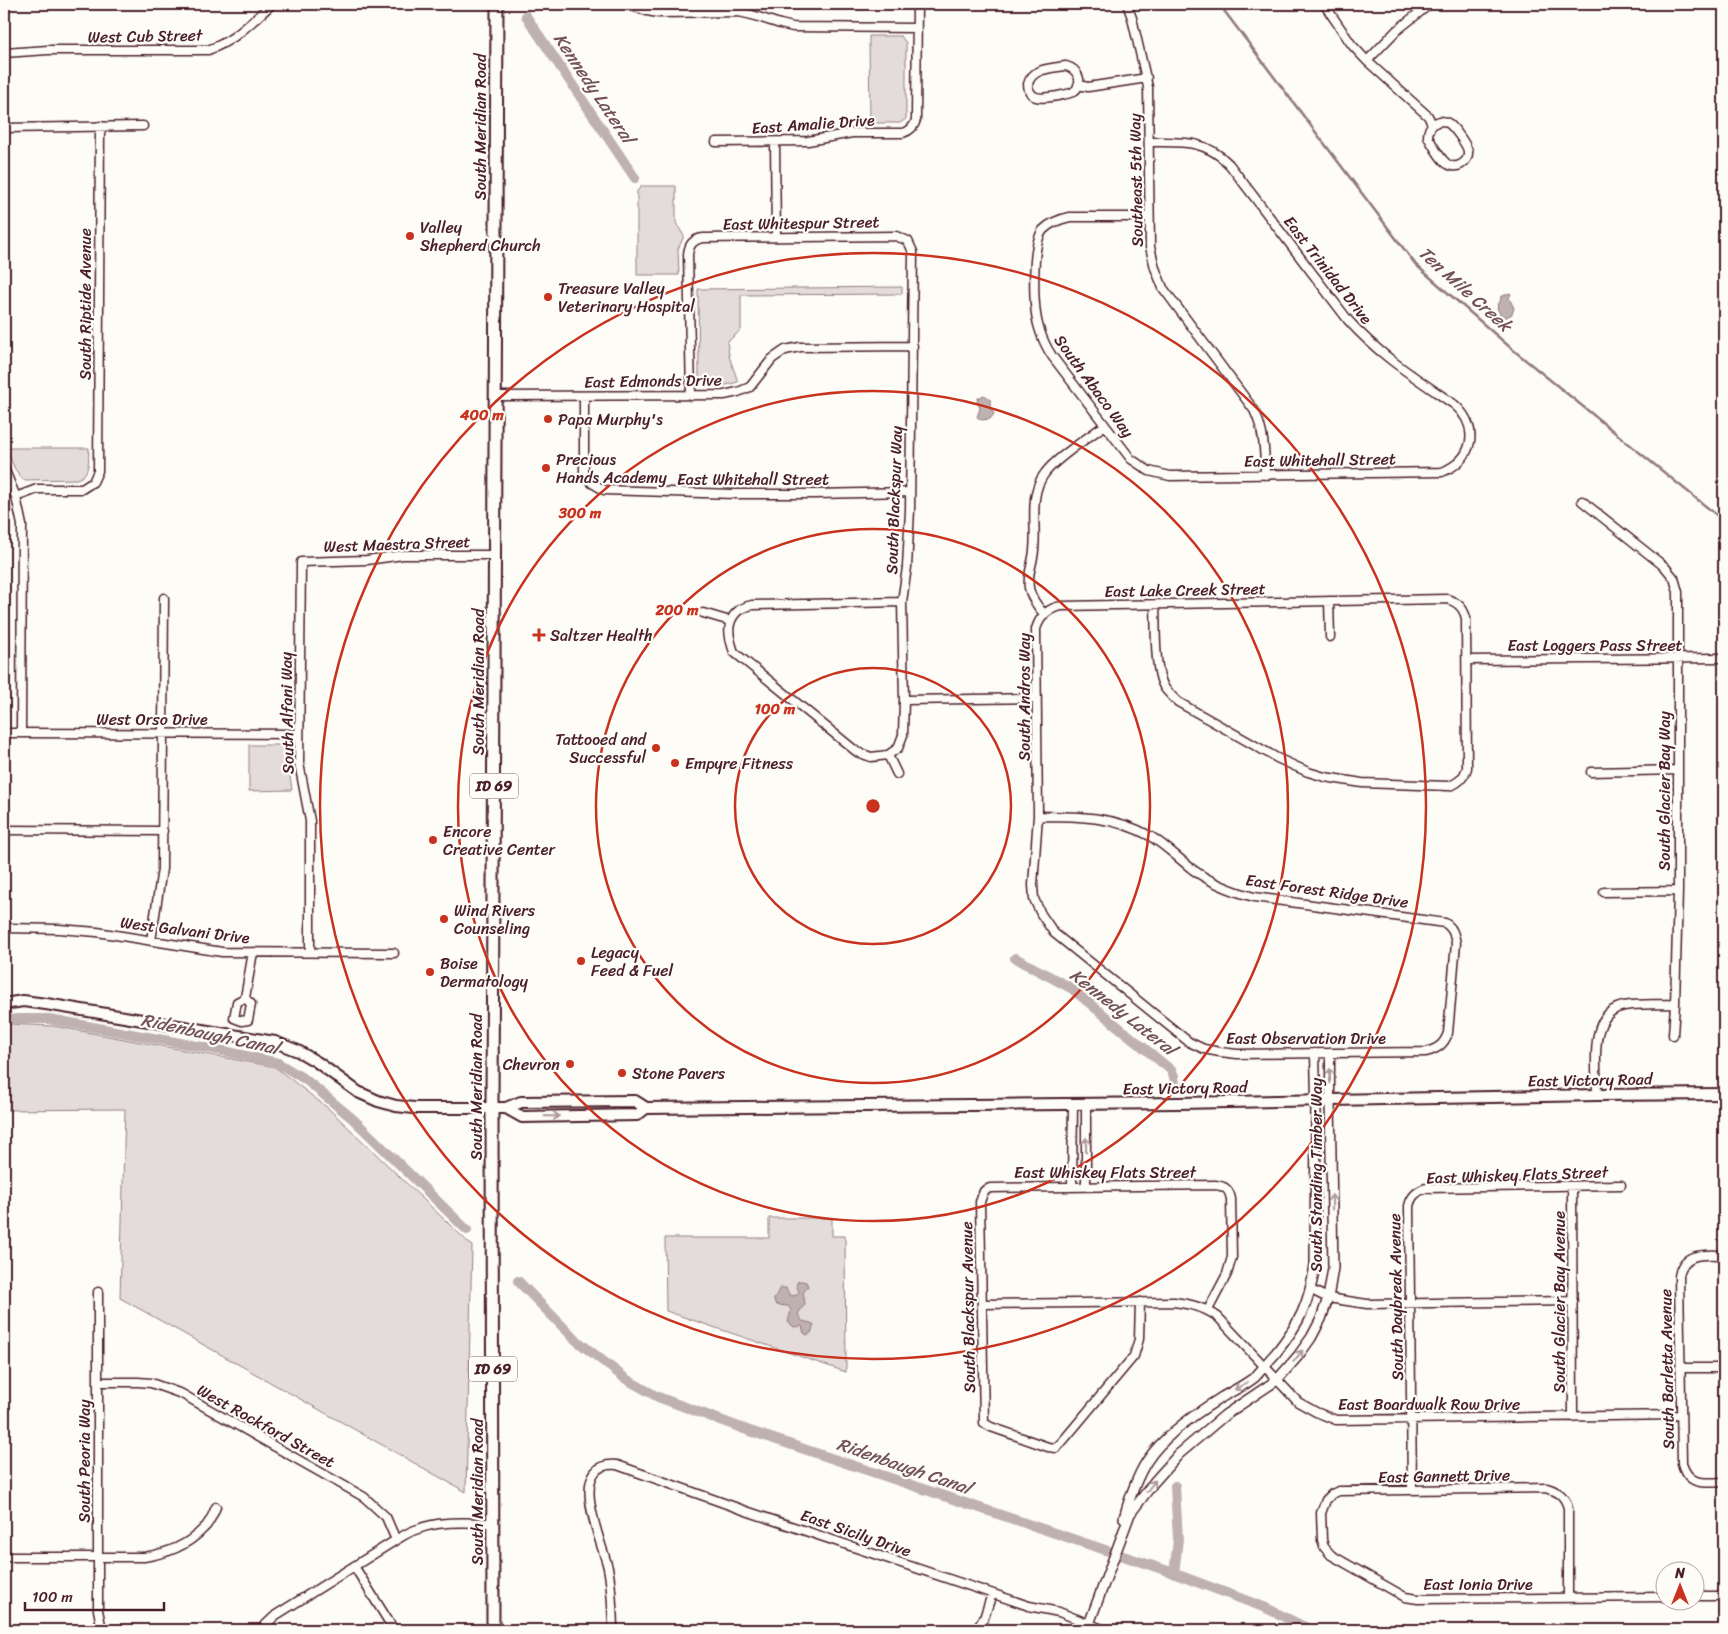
<svg xmlns="http://www.w3.org/2000/svg" width="1728" height="1634" viewBox="0 0 1728 1634" font-family="Sriracha,sans-serif">
  <style>
    .green { fill: #e3dcda; stroke: #967e82 }
    .water { fill: #c0b1b1; stroke: #91777b }
    .lines { fill: none; stroke-linecap: round; stroke-linejoin: round }
    .stream { stroke: #91777b; stroke-width: 2.5 }
    .canal { stroke: #c0b1b1; stroke-width: 10 }
    .minor-casing { stroke: #4a1f2b; stroke-width: 11 }
    .tertiary-casing { stroke: #4a1f2b; stroke-width: 12 }
    .secondary-casing { stroke: #4a1f2b; stroke-width: 14 }
    .primary-casing { stroke: #4a1f2b; stroke-width: 15 }
    .minor { stroke: #fdfcf7; stroke-width: 8 }
    .tertiary { stroke: #fdfcf7; stroke-width: 9 }
    .secondary { stroke: #fdfcf7; stroke-width: 10 }
    .primary { stroke: #fdfcf7; stroke-width: 11 }
    .oneway { stroke: #ac999b }
    .ring { fill: none; stroke: #c8321e; stroke-width: 2.5 }
    .poi-dot { fill: #c8321e; stroke: #fdfcf7; stroke-width: 2 }
    .labels { text-anchor: middle; dominant-baseline: central; stroke-width: 4.5; stroke-linejoin: round; paint-order: stroke }
    .shield { fill: #fdfcf7; stroke: #806168; stroke-width: 1 }
    .shield-label { font-size: 15px; font-weight: bold; fill: #4a1f2b }
    .street-label { font-size: 16px; fill: #4a1f2b; stroke: #fdfcf7 }
    .poi-label { font-size: 16px; fill: #4a1f2b; stroke: #fdfcf7; text-anchor: start }
    .water-label { font-size: 18px; font-style: italic; fill: #73525a; stroke: #fdfcf7 }
    .centre { fill: #c8321e; stroke: #fdfcf7; stroke-width: 2.5 }
    .ring-label { font-size: 15px; text-anchor: middle; font-weight: bold; fill: #c8321e; stroke: #fdfcf7; stroke-width: 4.5; stroke-linejoin: round; paint-order: stroke }
  </style>
  <rect width="100%" height="100%" fill="#fdfcf7"/>
  <filter id="ink" filterUnits="userSpaceOnUse"><feTurbulence type="fractalNoise" baseFrequency=".02" numOctaves="2"/><feDisplacementMap in="SourceGraphic" scale="10" xChannelSelector="R" yChannelSelector="G"/><feConvolveMatrix kernelMatrix="1 2 1 2 8 2 1 2 1" color-interpolation-filters="sRGB"/></filter>
  <g filter="url(#ink)">
    <path class="green" d="M869,36H901L906,43V119L900,123H870Z
      M642,186H676V223L684,236L678,249L679,275H637V191Z
      M902,287V294L741,295V330L727,342L729,356L738,382L726,385H707L699,378L698,289Z
      M6,448H89C88,461 91,474 77,479L23,480L15,469Z
      M249,745H282L286,748L292,790L249,791Z
      M4,1024L54,1026L275,1067L329,1109L472,1246L466,1492L120,1298L125,1109L4,1110Z
      M769,1218H832V1236H845L846,1372L666,1311L665,1238H769Z"/>
    <path class="water" d="M1509,293L1511,294L1509,298L1514,308L1512,314L1505,318L1503,315L1501,316L1497,308L1498,307L1497,304L1500,302L1501,297Z
      M984,395C995,401 988,400 991,408C992,410 993,412 994,414L990,419L982,420L977,417L980,408L977,401L978,398Z
      M798,1281H802L806,1282L808,1286L803,1293L805,1304L798,1314L802,1321L811,1323L814,1325L811,1333L807,1335L804,1333L802,1326L794,1327L788,1322L791,1310L788,1306L777,1305L775,1303L774,1299L780,1288H786L790,1296L797,1295L799,1292L796,1285Z"/>
    <g class="lines">
      <path class="stream" d="M1219,4L1416,265L1512,349L1724,521"/>
      <path class="canal" d="M526,16L635,178
        M1015,958L1071,988L1171,1070L1174,1076L1175,1084
        M4,1021L17,1019H49L224,1051L278,1063L306,1080L353,1119L467,1230
        M518,1281L576,1340L626,1379L658,1397L747,1430L1165,1570L1266,1608L1311,1630
        M1174,1574L1178,1539L1175,1486"/>
      <g class="minor-casing">
        <path id="minor" d="M626,4L647,11L658,13L739,12L752,15L780,24L793,27L916,28
          M1127,4L1132,18L1148,87L1150,247L1155,268L1163,288L1254,410C1264,431 1265,451 1265,475
          M1324,4L1352,45L1367,61L1428,116L1432,124
          M4,53L48,50H208C236,40 250,23 272,4
          M1367,61L1396,31L1430,4
          M1066,66C1078,69 1085,84 1073,92C1068,94 1062,95 1058,96C1044,98 1029,102 1028,84C1032,68 1052,68 1066,66Z
          M1078,85L1088,87L1147,78
          M1440,121C1443,121 1445,121 1448,123C1453,126 1468,146 1468,152C1469,163 1455,171 1446,163C1438,156 1433,145 1428,137C1428,128 1432,123 1440,121Z
          M4,128L143,126
          M716,142L808,141L852,133H903C910,131 914,127 916,120L917,4
          M775,142L776,237
          M1149,142C1182,142 1204,139 1229,164L1348,320C1380,356 1416,378 1455,405C1480,428 1474,459 1442,472L1170,476L1149,471L1131,459L1052,356C1046,347 1042,338 1039,328C1033,309 1031,245 1043,230C1051,222 1060,219 1070,217H1149
          M495,396L724,395L738,392L750,387L772,359L785,350L800,347L913,346
          M584,396V473L592,483L604,490L735,494H815L910,492
          M691,396L688,254C689,244 694,239 703,238L896,236L908,241L913,252L910,510L907,567L902,602L904,700L903,735L898,748L888,755
          M4,468L16,497L22,525L21,733
          M16,497L37,489H82L93,482L98,471L100,126
          M1582,501L1665,567L1674,578L1678,592V891L1675,1004C1659,1005 1640,1003 1624,1006C1587,1013 1597,1067 1597,1095
          M1329,601L1330,637
          M703,613L730,621
          M1044,614C1037,606 1031,598 1029,588C1027,574 1033,564 1034,550C1037,524 1028,495 1045,473C1056,458 1089,437 1105,425
          M1467,660L1724,658
          M904,700L1037,698
          M4,733L299,734
          M888,755L871,757L857,752L734,652C729,638 725,622 738,611C741,608 748,606 752,605L902,602
          M888,755L897,774
          M1591,772L1678,770
          M1038,816C1078,816 1114,816 1150,836C1165,845 1178,858 1192,869C1211,883 1232,891 1254,897L1445,923C1453,928 1454,934 1456,943L1448,1033C1444,1045 1437,1049 1426,1052L1237,1054L1220,1052L1204,1049L1189,1042L1054,933L1041,914L1034,899L1033,885L1038,816L1036,629C1040,616 1048,608 1062,606L1448,599C1458,603 1463,607 1466,618L1467,768C1464,778 1458,784 1448,786L1362,783L1325,777L1308,772L1277,758L1178,702C1173,697 1168,693 1164,687C1154,670 1156,626 1155,605
          M4,830L163,831
          M1604,892L1678,891
          M4,928L59,929L97,932L222,952L394,953
          M151,941L162,869L164,598
          M310,952V821L299,763L301,562L367,560L403,555H495
          M245,998L251,1004L248,1020L242,1021L234,1018L237,1002Z
          M245,998L253,952
          M1673,1035L1675,1004
          M1315,1053L1316,1101
          M1330,1053V1100
          M1086,1104V1186
          M1072,1186L1073,1104
          M1572,1186L1573,1417
          M1724,1255C1705,1255 1683,1251 1679,1276L1682,1463C1688,1486 1704,1483 1724,1482
          M1311,1290L1328,1298L1367,1304L1573,1301
          M98,1292V1610L102,1630
          M1140,1302L1139,1339L1134,1356L1062,1442L1056,1448L1048,1447L991,1427L984,1423L980,1202L984,1191L990,1188L1215,1185C1225,1186 1229,1189 1231,1199L1232,1257L1227,1274L1208,1310
          M982,1304L1174,1302C1190,1304 1204,1307 1218,1317L1298,1402L1316,1412L1336,1420L1681,1415
          M1680,1368H1724
          M98,1382H138L151,1383L182,1394L364,1497L386,1517L396,1540
          M1412,1490L1409,1206C1411,1196 1417,1191 1426,1188L1621,1185
          M4,1557H144C168,1553 187,1546 204,1528C210,1523 213,1514 216,1507
          M354,1566L394,1630
          M1696,1596H1724
          M1568,1598V1508C1565,1496 1559,1492 1547,1488L1339,1491L1332,1494L1326,1500L1321,1513L1322,1540L1324,1547L1331,1555L1405,1597L1418,1599L1666,1597
          M613,1626C612,1607 612,1587 608,1568C603,1544 564,1461 617,1465L749,1512L1029,1606L1059,1612L1105,1630
          M260,1630L276,1615L396,1540C403,1536 410,1531 418,1529C441,1520 468,1523 493,1523
          M976,1630L984,1618L992,1594"/>
      </g>
      <g class="tertiary-casing">
        <path id="tertiary" d="M1124,1518C1129,1500 1136,1478 1147,1461C1162,1438 1195,1414 1219,1399C1230,1392 1244,1386 1255,1377C1262,1370 1268,1361 1275,1354C1300,1323 1309,1304 1315,1265L1316,1101
          M1080,1630L1089,1624
          M1089,1630V1624L1130,1514L1154,1482L1179,1454L1225,1415L1277,1380L1298,1356L1311,1338L1321,1319L1328,1298L1333,1268L1330,1100"/>
      </g>
      <g class="secondary-casing">
        <path id="secondary" d="M4,1004L23,1001L46,1004L275,1042L298,1051L317,1062L358,1092L378,1101L396,1106L414,1108H506L521,1102L635,1101L646,1108L1179,1103L1597,1095L1724,1094
          M506,1108L522,1117L637,1115L646,1108"/>
      </g>
      <g class="primary-casing">
        <path id="primary" d="M493,1630L492,1108L497,4"/>
      </g>
      <use href="#minor" class="minor"/>
      <use href="#tertiary" class="tertiary"/>
      <use href="#secondary" class="secondary"/>
      <use href="#primary" class="primary"/>
    </g>
    <defs><path id="oneway-shaft" d="M-6 0H5M1.5-3L5.5 0L1.5 3" fill="none" stroke-width="1.6" stroke-linecap="round" stroke-linejoin="round" transform="scale(1.25)"/></defs>
    <g class="oneway">
      <use href="#oneway-shaft" transform="translate(1330 1076) rotate(-90)"/>
      <use href="#oneway-shaft" transform="translate(552 1116) rotate(-1)"/>
      <use href="#oneway-shaft" transform="translate(1086 1145) rotate(-90)"/>
      <use href="#oneway-shaft" transform="translate(1332 1202) rotate(-91)"/>
      <use href="#oneway-shaft" transform="translate(1298 1356) rotate(-52)"/>
      <use href="#oneway-shaft" transform="translate(1241 1386) rotate(149)"/>
      <use href="#oneway-shaft" transform="translate(1151 1486) rotate(-53)"/>
    </g>
  </g>
  <g class="ring">
    <circle cx="873" cy="806" r="138"/>
    <circle cx="873" cy="806" r="277"/>
    <circle cx="873" cy="806" r="415"/>
    <circle cx="873" cy="806" r="553"/>
  </g>
  <g class="poi-dot">
    <circle cx="410" cy="236" r="5"/>
    <circle cx="548" cy="297" r="5"/>
    <circle cx="548" cy="419" r="5"/>
    <circle cx="546" cy="468" r="5"/>
    <path d="M536.5 627.5h5v5h5v5h-5v5h-5v-5h-5v-5h5z"/>
    <circle cx="656" cy="748" r="5"/>
    <circle cx="675" cy="763" r="5"/>
    <circle cx="433" cy="840" r="5"/>
    <circle cx="444" cy="919" r="5"/>
    <circle cx="581" cy="961" r="5"/>
    <circle cx="430" cy="972" r="5"/>
    <circle cx="570" cy="1064" r="5"/>
    <circle cx="622" cy="1073" r="5"/>
  </g>
  <g class="labels">
    <g class="shield">
      <rect x="470" y="773.5" width="48" height="25" rx="4"/>
      <rect x="469" y="1356.5" width="48" height="25" rx="4"/>
    </g>
    <g class="shield-label">
      <text x="494" y="786">ID 69</text>
      <text x="493" y="1369">ID 69</text>
    </g>
    <g class="street-label">
      <text transform="translate(145 36) rotate(-1)">West Cub Street</text>
      <text transform="translate(813 124) rotate(-4)">East Amalie Drive</text>
      <text transform="translate(480 127) rotate(-90)">South Meridian Road</text>
      <text transform="translate(1136 180) rotate(-91)">Southeast 5th Way</text>
      <text transform="translate(801 223) rotate(-1)">East Whitespur Street</text>
      <text transform="translate(1328 270) rotate(52)">East Trinidad Drive</text>
      <text transform="translate(85 304) rotate(-90)">South Riptide Avenue</text>
      <text transform="translate(653 381) rotate(-1)">East Edmonds Drive</text>
      <text transform="translate(1094 386) rotate(54)">South Abaco Way</text>
      <text transform="translate(1320 460) rotate(-1)">East Whitehall Street</text>
      <text x="753" y="479">East Whitehall Street</text>
      <text transform="translate(894 500) rotate(-88)">South Blackspur Way</text>
      <text transform="translate(397 544) rotate(-2)">West Maestra Street</text>
      <text transform="translate(1185 590) rotate(-1)">East Lake Creek Street</text>
      <text x="1595" y="645">East Loggers Pass Street</text>
      <text transform="translate(478 682) rotate(-90)">South Meridian Road</text>
      <text transform="translate(1024 697) rotate(-90)">South Andros Way</text>
      <text transform="translate(287 713) rotate(-91)">South Alfani Way</text>
      <text x="152" y="719">West Orso Drive</text>
      <text transform="translate(1664 791) rotate(-90)">South Glacier Bay Way</text>
      <text transform="translate(1327 891) rotate(8)">East Forest Ridge Drive</text>
      <text transform="translate(185 930) rotate(7)">West Galvani Drive</text>
      <text x="1306" y="1038">East Observation Drive</text>
      <text transform="translate(1590 1080) rotate(-1)">East Victory Road</text>
      <text transform="translate(476 1087) rotate(-90)">South Meridian Road</text>
      <text transform="translate(1185 1088) rotate(-1)">East Victory Road</text>
      <text x="1105" y="1172">East Whiskey Flats Street</text>
      <text transform="translate(1316 1175) rotate(-90)">South Standing Timber Way</text>
      <text transform="translate(1517 1175) rotate(-2)">East Whiskey Flats Street</text>
      <text transform="translate(1396 1297) rotate(-91)">South Daybreak Avenue</text>
      <text transform="translate(1559 1302) rotate(-90)">South Glacier Bay Avenue</text>
      <text transform="translate(968 1307) rotate(-91)">South Blackspur Avenue</text>
      <text transform="translate(1667 1369) rotate(-91)">South Barletta Avenue</text>
      <text x="1429" y="1404">East Boardwalk Row Drive</text>
      <text transform="translate(266 1426) rotate(29)">West Rockford Street</text>
      <text transform="translate(84 1461) rotate(-90)">South Peoria Way</text>
      <text transform="translate(1444 1476) rotate(-1)">East Gannett Drive</text>
      <text transform="translate(477 1492) rotate(-90)">South Meridian Road</text>
      <text transform="translate(856 1533) rotate(19)">East Sicily Drive</text>
      <text x="1478" y="1584">East Ionia Drive</text>
    </g>
    <g class="poi-label">
      <text x="420" y="227">Valley<tspan x="420" dy="18">Shepherd Church</tspan></text>
      <text x="558" y="288">Treasure Valley<tspan x="558" dy="18">Veterinary Hospital</tspan></text>
      <text x="558" y="419">Papa Murphy's</text>
      <text x="556" y="459">Precious<tspan x="556" dy="18">Hands Academy</tspan></text>
      <text x="550" y="635">Saltzer Health</text>
      <text x="646" y="739" text-anchor="end">Tattooed and<tspan x="646" dy="18">Successful</tspan></text>
      <text x="685" y="763">Empyre Fitness</text>
      <text x="443" y="831">Encore<tspan x="443" dy="18">Creative Center</tspan></text>
      <text x="454" y="910">Wind Rivers<tspan x="454" dy="18">Counseling</tspan></text>
      <text x="591" y="952">Legacy<tspan x="591" dy="18">Feed &amp; Fuel</tspan></text>
      <text x="440" y="963">Boise<tspan x="440" dy="18">Dermatology</tspan></text>
      <text x="560" y="1064" text-anchor="end">Chevron</text>
      <text x="632" y="1073">Stone Pavers</text>
    </g>
    <g class="water-label">
      <text transform="translate(594 88) rotate(56)">Kennedy Lateral</text>
      <text transform="translate(1465 289) rotate(42)">Ten Mile Creek</text>
      <text transform="translate(1123 1012) rotate(38)">Kennedy Lateral</text>
      <text transform="translate(210 1034) rotate(12)">Ridenbaugh Canal</text>
      <text transform="translate(904 1466) rotate(19)">Ridenbaugh Canal</text>
    </g>
  </g>
  <circle cx="873" cy="806" r="8" class="centre"/>
  <g class="ring-label">
    <text x="482" y="420">400 m</text>
    <text x="580" y="518">300 m</text>
    <text x="677" y="615">200 m</text>
    <text x="775" y="714">100 m</text>
  </g>
  <rect width="1728" height="1634" fill="none" stroke="#fdfcf7" stroke-width="20"/>
  <rect x="10" y="10" width="1708" height="1614" fill="none" stroke="#4a1f2b" stroke-width="2" filter="url(#ink)"/>
  <g transform="translate(1680 1586)"><circle r="24" fill="#fdfcf7" stroke="#b5a4a5"/>
  <path d="M0-4L9 19L0 12L-9 19Z" fill="#c8321e"/>
  <text y="-8" font-size="14" font-weight="bold" text-anchor="middle" fill="#4a1f2b">N</text>
  </g>
  <path d="M25 1602v8h139v-8" fill="none" stroke="#4a1f2b" stroke-width="2.5"/>
  <text x="32" y="1602" font-size="15" fill="#4a1f2b" stroke="#fdfcf7" stroke-width="4" paint-order="stroke">100 m</text>
</svg>
